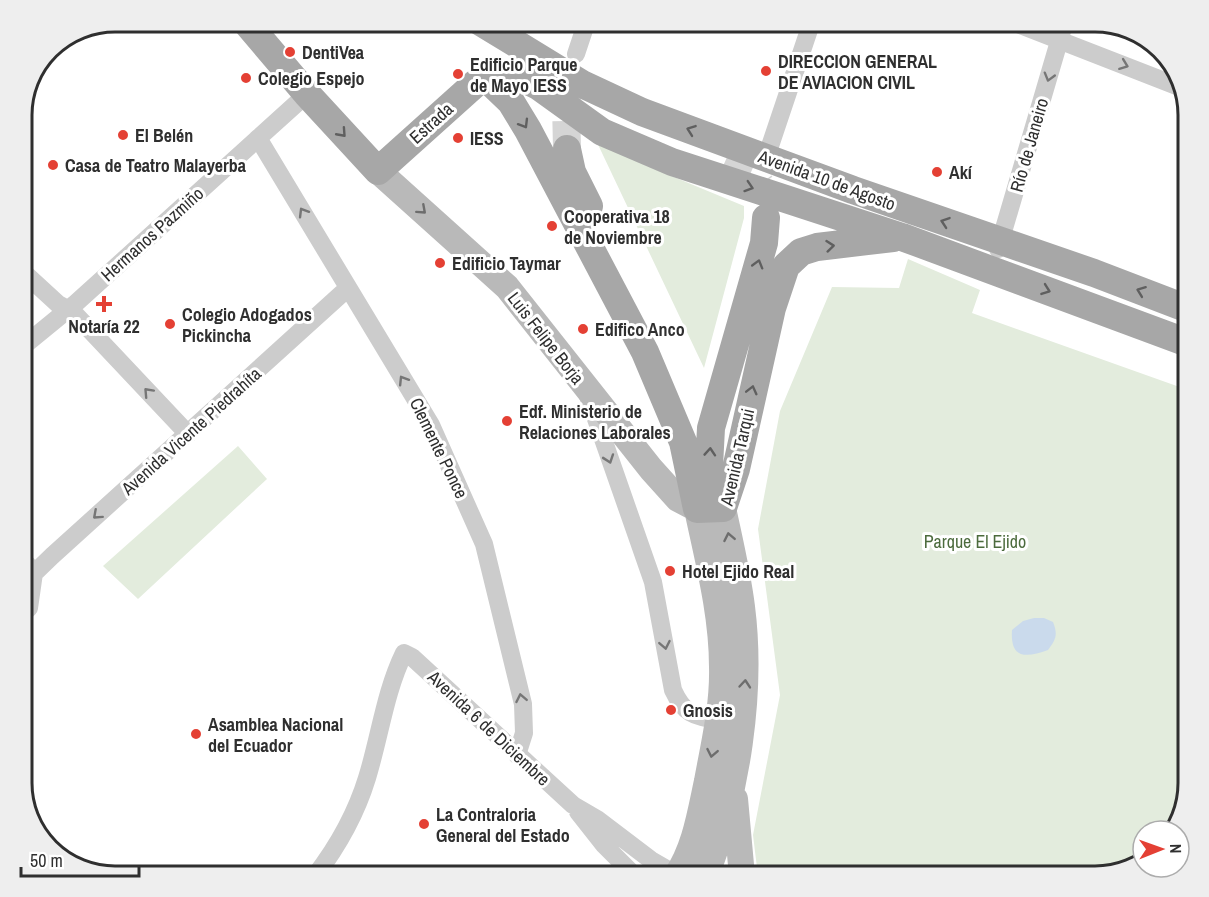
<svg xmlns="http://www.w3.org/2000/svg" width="1209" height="897" viewBox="0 0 1209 897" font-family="'Archivo Narrow',sans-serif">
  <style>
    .green { fill: #e3ecdd }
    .water { fill: #cadaec }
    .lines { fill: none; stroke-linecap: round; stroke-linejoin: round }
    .primary-tunnel { stroke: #d5d5d5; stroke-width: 28; stroke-dasharray: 28 14; stroke-linecap: butt }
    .street { stroke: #ccc; stroke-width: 18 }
    .secondary { stroke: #b9b9b9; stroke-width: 26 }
    .primary { stroke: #a7a7a7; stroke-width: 28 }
    .oneway { stroke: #767676 }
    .oneway2 { stroke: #5f5f5f }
    .oneway3 { stroke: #6d6d6d }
    .poi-dot { fill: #e44034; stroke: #fff; stroke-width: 2 }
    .labels { text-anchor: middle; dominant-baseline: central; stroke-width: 6; stroke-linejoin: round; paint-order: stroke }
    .poi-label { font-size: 18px; font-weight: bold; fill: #2f2f2f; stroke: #fff; text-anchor: start }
    .street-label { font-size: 18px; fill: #2f2f2f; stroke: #fff }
    .park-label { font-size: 18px; fill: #4c6b3d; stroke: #fff }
    .rim { fill: none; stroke: #2f2f2f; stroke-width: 3 }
  </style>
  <rect width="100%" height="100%" fill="#fff"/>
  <path class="green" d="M593,134L645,165L744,206V218L704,368Z
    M908,259L980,290L972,313L1188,390V782L1171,831H1143V860L1135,866L1094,876H758L753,835L780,695L758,529L780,411L832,287L899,288Z
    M238,446L267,479L138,599L103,566Z"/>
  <path class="water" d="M1034,618H1044L1053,622C1058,635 1056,639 1048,650C1026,658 1010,659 1012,630L1023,621Z"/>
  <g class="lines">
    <path class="primary-tunnel" d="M567,149L566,103L569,85
      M724,164L756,178L761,185"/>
    <path class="street" d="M1010,21L1182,88
      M50,50L59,42
      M576,54L587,21
      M258,138L431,425L484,544L523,704L524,733L517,755
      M766,158L812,21
      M998,249L1065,21
      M21,270L58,304L73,312L188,434
      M21,348L76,303L307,94
      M588,396L653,582L673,690C684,714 693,716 718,720
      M21,557L34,573
      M21,586L52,556L348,288
      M21,616L29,608L34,573
      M578,812L604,845L635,876
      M315,876C338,846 356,814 367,778C380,736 385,692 404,653L412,657L573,805L597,819L651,860L677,875"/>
    <path class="secondary" d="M378,171L507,287L651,469L678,499L697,509C708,561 722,614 722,667C723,705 714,743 707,781C700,813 695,848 676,876
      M735,799L742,876
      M706,876C737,795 753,693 742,607C738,574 730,541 723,508"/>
    <path class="primary" d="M245,21L307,94L378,171L476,83L497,76H511L526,80L538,86L602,132L672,162L902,237L1188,343
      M479,21L582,84L642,112L853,190L1094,273L1188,309
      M487,79L511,102L528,130L645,352L683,442L697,509L723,508
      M567,149L572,172L589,206
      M723,508L736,469L772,308L786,266L801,252L817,247L893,238
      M723,508L709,466L711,428L764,243L766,218"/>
  </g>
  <defs><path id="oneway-chevron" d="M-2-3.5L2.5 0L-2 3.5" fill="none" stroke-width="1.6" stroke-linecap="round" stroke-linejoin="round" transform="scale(1.5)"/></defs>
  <g class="oneway">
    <use href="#oneway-chevron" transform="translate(1124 65) rotate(21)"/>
    <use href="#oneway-chevron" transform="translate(1049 77) rotate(106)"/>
    <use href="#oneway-chevron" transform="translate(303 212) rotate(-121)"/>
    <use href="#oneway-chevron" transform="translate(403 380) rotate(-122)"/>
    <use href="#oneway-chevron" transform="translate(148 392) rotate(-133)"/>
    <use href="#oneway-chevron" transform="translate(609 459) rotate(71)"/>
    <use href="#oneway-chevron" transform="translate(97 515) rotate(138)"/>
    <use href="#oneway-chevron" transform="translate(665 645) rotate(79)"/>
    <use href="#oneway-chevron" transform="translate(521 698) rotate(-101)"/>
  </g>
  <g class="oneway2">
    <use href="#oneway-chevron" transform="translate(524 124) rotate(59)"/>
    <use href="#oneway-chevron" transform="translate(691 130) rotate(-160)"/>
    <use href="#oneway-chevron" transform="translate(342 133) rotate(48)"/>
    <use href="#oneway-chevron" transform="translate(749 187) rotate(18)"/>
    <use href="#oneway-chevron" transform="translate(945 222) rotate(-161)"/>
    <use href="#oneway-chevron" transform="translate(830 246) rotate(-6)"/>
    <use href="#oneway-chevron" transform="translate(758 264) rotate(-74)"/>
    <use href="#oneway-chevron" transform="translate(1046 290) rotate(20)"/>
    <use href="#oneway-chevron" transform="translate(1141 291) rotate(-159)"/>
    <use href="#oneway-chevron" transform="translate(752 390) rotate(-76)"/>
    <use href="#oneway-chevron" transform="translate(710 452) rotate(-86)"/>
  </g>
  <g class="oneway3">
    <use href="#oneway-chevron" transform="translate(422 210) rotate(42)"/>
    <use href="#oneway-chevron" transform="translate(729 537) rotate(-101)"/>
    <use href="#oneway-chevron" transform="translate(745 684) rotate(-85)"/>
    <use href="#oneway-chevron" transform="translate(712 753) rotate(101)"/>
  </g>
  <g class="poi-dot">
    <circle cx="290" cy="52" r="6"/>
    <circle cx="766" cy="71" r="6"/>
    <circle cx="458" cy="74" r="6"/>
    <circle cx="246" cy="78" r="6"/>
    <circle cx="123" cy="135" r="6"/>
    <circle cx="458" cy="138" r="6"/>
    <circle cx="53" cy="165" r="6"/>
    <circle cx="937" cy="172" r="6"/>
    <circle cx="552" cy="226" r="6"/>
    <circle cx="440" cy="263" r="6"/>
    <path d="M101 295h6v6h6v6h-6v6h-6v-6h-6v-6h6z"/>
    <circle cx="170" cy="324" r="6"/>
    <circle cx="583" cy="329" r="6"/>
    <circle cx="507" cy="421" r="6"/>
    <circle cx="670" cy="571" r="6"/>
    <circle cx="671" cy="710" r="6"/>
    <circle cx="196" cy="734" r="6"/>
    <circle cx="424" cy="824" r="6"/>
  </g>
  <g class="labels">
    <g class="poi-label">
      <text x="302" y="52">DentiVea</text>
      <text x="778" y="61">DIRECCION GENERAL<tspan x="778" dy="21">DE AVIACION CIVIL</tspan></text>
      <text x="470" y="64">Edificio Parque<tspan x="470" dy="21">de Mayo IESS</tspan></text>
      <text x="258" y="78">Colegio Espejo</text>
      <text x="135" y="135">El Belén</text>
      <text x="470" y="138">IESS</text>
      <text x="65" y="165">Casa de Teatro Malayerba</text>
      <text x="949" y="172">Akí</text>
      <text x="564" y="216">Cooperativa 18<tspan x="564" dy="21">de Noviembre</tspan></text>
      <text x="452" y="263">Edificio Taymar</text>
      <text x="182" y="314">Colegio Adogados<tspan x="182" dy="21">Pickincha</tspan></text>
      <text x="104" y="326" text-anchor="middle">Notaría 22</text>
      <text x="595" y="329">Edifico Anco</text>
      <text x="519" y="411">Edf. Ministerio de<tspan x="519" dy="21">Relaciones Laborales</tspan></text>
      <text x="682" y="571">Hotel Ejido Real</text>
      <text x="683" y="710">Gnosis</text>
      <text x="208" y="724">Asamblea Nacional<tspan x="208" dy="21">del Ecuador</tspan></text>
      <text x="436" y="814">La Contraloria<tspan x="436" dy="21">General del Estado</tspan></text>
    </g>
    <g class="street-label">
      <text transform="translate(431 123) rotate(-42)">Estrada</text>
      <text transform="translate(1029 145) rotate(-74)">Río de Janeiro</text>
      <text transform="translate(827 180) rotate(20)">Avenida 10 de Agosto</text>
      <text transform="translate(152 234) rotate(-42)">Hermanos Pazmiño</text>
      <text transform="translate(546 338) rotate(52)">Luis Felipe Borja</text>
      <text transform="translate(191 431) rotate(-42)">Avenida Vicente Piedrahíta</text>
      <text transform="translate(439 448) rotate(64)">Clemente Ponce</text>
      <text transform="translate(737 457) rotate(-77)">Avenida Tarqui</text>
      <text transform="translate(489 728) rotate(43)">Avenida 6 de Diciembre</text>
    </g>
    <g class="park-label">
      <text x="975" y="541">Parque El Ejido</text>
    </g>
  </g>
  <path d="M0 0H1209V897H0ZM115 32H1095A83 83 0 0 1 1178 115V783A83 83 0 0 1 1095 866H115A83 83 0 0 1 32 783V115A83 83 0 0 1 115 32Z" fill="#eee" fill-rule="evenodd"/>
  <path class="rim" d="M115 32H1095A83 83 0 0 1 1178 115V783A83 83 0 0 1 1095 866H115A83 83 0 0 1 32 783V115A83 83 0 0 1 115 32Z"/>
  <g transform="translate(1161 849) rotate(89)"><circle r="28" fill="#ffffff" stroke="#acacac" stroke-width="1.5"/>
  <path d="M0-4.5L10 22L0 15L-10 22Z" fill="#e44034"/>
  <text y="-9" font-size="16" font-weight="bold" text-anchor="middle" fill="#2f2f2f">N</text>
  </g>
  <path d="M21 867v9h118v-9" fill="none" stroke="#2f2f2f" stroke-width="3"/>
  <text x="30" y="867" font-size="18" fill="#2f2f2f" stroke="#ffffff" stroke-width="4.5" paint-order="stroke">50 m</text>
</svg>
